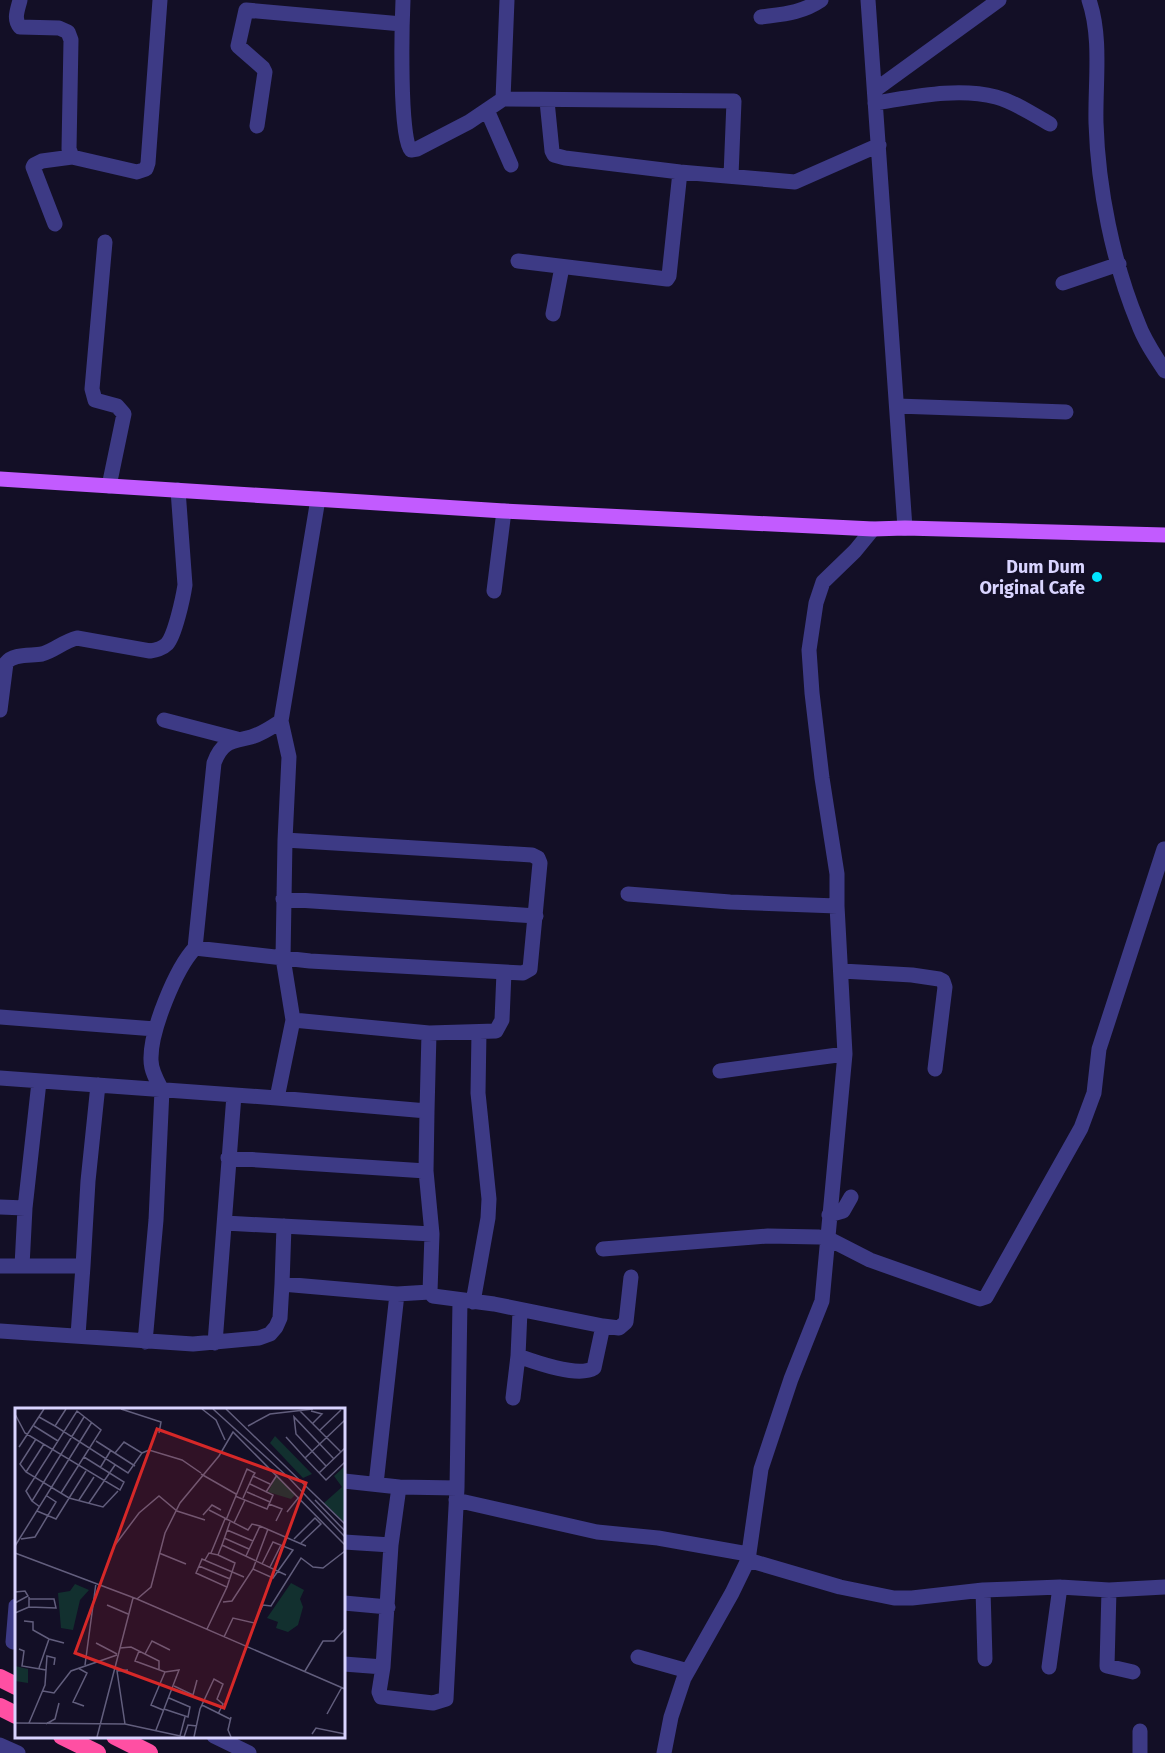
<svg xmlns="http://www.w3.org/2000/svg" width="1165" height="1753" viewBox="0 0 1165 1753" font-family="'Fira Sans',sans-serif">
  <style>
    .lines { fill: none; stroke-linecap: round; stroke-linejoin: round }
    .minor { stroke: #3d3a85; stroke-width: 15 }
    .major { stroke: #c25bff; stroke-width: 15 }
    .highway { stroke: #ff4fa3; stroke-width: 18 }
    .poi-dot { fill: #00e5ff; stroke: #130f26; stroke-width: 2 }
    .labels { text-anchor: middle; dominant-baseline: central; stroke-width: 4.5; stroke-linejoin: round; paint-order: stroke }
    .poi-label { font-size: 18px; font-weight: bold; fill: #d9d4ff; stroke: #130f26; text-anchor: end }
    .inset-road { fill: none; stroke: #625e7d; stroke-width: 1.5 }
    .view { fill: #d62828; fill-opacity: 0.15; stroke: #d62828; stroke-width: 3 }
    .inset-edge { fill: none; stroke: #d9d4ff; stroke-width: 3 }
  </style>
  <rect width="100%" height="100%" fill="#130f26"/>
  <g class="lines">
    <path class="minor" d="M20,0C18,9 13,19 20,27L59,28L68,32L71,40L69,149L72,157L137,172L146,169L148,163L160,0
      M403,0C402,22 399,139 411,150L417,149L469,122L503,99L734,101L731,176
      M868,0L905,528
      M1089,0C1102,38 1095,83 1096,123C1098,188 1113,263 1138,323C1144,340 1155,356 1165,371
      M761,17C783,14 802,13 821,0
      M875,90L999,0
      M503,99L507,0
      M547,101L552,151L554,155L565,158L680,172L795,182L879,145
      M875,103C914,97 957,87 996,97C1015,102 1032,114 1050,124
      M487,110L511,165
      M257,126L265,72L263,68L238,46L246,10L402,24
      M55,224L33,167L34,165L42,161L72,157
      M105,242L92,389L95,400L117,406L124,414L109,486
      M518,261L667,279L669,276L680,172
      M1063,283L1119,264
      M553,314L562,267
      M897,406L1066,412
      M494,591L504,511
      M0,710L6,663C13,653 31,656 42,654C54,651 64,641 77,638L150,651C156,650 162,649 167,644C175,635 183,598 185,585L178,490
      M164,720L237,739
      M285,840L283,958L293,1020L429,1033
      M628,894L730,902L837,906
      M283,899L536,916
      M195,948L310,961L523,973L530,969L540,863L538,858L532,855L285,840L289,757L281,721L318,499
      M842,971L912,975L939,979L943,981L945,987L935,1069
      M0,1017L155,1029
      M720,1071L845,1054
      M0,1078L277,1098L427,1111L426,1171L432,1234L430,1292
      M277,1098L293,1020
      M427,1111L429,1033L496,1031L502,1020L504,972
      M228,1158L426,1171
      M0,1207L25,1208
      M829,1215L843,1211L851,1197
      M225,1223L432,1234
      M603,1249L768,1236L819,1237L829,1239L870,1260L980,1299L986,1297L1081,1128L1094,1093L1099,1049L1164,849
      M0,1266H83L88,1181L98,1085
      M22,1266L25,1208L39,1082
      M282,1284L284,1226
      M473,1302L488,1218L489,1199L478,1093L479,1032
      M0,1331L193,1344L259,1338L270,1334L276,1327L280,1318L282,1284L397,1294L430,1292L433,1296L494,1304L603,1326
      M78,1335L83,1266
      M145,1342L156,1220L162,1090C157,1081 151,1071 151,1060C150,1031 176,968 195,948L214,763C222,741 231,742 251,737C262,734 272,727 281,721
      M215,1343L234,1095
      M518,1356C535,1362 578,1378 594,1368L603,1326L619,1328L626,1322L631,1277
      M513,1398L518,1356L520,1311
      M344,1481L399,1487L457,1488
      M376,1484L397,1294
      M456,1500L597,1532L658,1538L748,1554
      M344,1542L391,1545
      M748,1560L840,1587L894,1598H912L983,1590L1060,1587L1109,1590L1165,1587
      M983,1590L985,1659
      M1109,1590L1107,1666L1133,1672
      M344,1603L388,1607
      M13,1642L16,1606
      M638,1657L688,1671
      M344,1664L383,1667L391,1545L399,1487
      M383,1667L379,1692L381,1697L433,1703L446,1699L457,1488L460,1300
      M1049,1667L1060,1587
      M1140,1731V1753
      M214,1736L249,1753
      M0,1745L18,1753
      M664,1753L671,1717L684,1678L732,1593L748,1560L761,1469L791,1379L822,1301L845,1054L837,906V874L822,778L812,693L809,650L816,603L823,582L855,551L873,529"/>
    <path class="major" d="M0,479L504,511L873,529L905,528L1165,535"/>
    <path class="highway" d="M0,1678L16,1686
      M0,1707L16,1715
      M62,1736L97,1753
      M115,1736L149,1753"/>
  </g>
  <circle class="poi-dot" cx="1097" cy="577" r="6"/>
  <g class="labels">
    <g class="poi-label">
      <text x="1085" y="567">Dum Dum<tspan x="1085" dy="21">Original Cafe</tspan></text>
    </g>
  </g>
  <g transform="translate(15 1408)">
    <rect width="330" height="330" fill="#130f26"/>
    <path d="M260,28L297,66L288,70L255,35ZM330,58V115L309,95L327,79L319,68ZM262,67L281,86L276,91L253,84ZM276,175L289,182L285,191L288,199L283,217L273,224L261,220L263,214L252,210ZM60,176L74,182L65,192L58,222L46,220L43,185L55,183ZM0,258L13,261V275L0,273Z" fill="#12302f"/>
    <path class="inset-road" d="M51,1L40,18L113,65L127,45L109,34L100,45M106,1L146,14L144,25M187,1L201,12L210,32M198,1L274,70L330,129M211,1L330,116M285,3L326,44M296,3L307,6L298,15M0,6L10,25L105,82L109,74L69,49M24,9L40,18M19,18L43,33M233,18L255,6L298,1M305,22L326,2M271,29L290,50L330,12M21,31L5,56L11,64L54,90L88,99L103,83M81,33L120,58M4,39L29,1M127,45L134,42L167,52L186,65M290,50L311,72L330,54M311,58L281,26L279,9L319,51M85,60L96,42M11,64L29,36M304,65L330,40M186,66L221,86M232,84L255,94M251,84L262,67M220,88L252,101L258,87L235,76M228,90L238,68L255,76M64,92L79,69M300,92L330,123M17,93L11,83L62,3L86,22L46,85M74,95L100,57M254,96L267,101L261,113M25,99L17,93L69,9M194,102L233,122L237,116L245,118L291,138M22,103L41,111L71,63M272,104L284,89M188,107L197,97L206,102M211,112L232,61L240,65L238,68M215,114L207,137L271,167M219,115L230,92M212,122L238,133M209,130L234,141M6,131L20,129L41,94L32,88M279,131L300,110L306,116L286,135M100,137L124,105L144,88L162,103L190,112M0,138L77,14M0,145L122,191L330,281M144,145L171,156M196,145L210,111M203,147L220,155L212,179M231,148L245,118M190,152L194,145L203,147L207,137M184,158L215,171M255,159L266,137M238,161L258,170L278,142L258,134L247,156M0,184L10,183L13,188L0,195M14,191H39L41,200L14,199M122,191L136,179L150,125L165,95L204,48L218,24L330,137M208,194L217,193L238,161L253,121M92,197L113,206M0,205L14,199V189M9,213L18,214V222L34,231L49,235M192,221L212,179L181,165L187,151L229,169M209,229L218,210L239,215L248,197L256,198L286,150L298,159L308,160L330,143M81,235L102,246M105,240L116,239L144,253V261M4,241L9,243L7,258L31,262M124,243L120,253L150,264L164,262L141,322M130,246L137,233L155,242M70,257L81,175M24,260L34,231M63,260L72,265L58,294L69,298M290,263L308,233H319L330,221M159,278L178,287L182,272M28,283L39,285L56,263L102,247M187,297L215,311M149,301L173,309L175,299L154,290M148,302L136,297L150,264M312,306L327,279M216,309L213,322L216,329M0,315L110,316L170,329M14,315L30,277L32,248L40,250L39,257M31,316L40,311L44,295M110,316L102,263L113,262M297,326L301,320L330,326M165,328L170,309M82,329L118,190M169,329L173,317L182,318M179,329L185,301L199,271L208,276L202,291L208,296L203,306"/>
    <path class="view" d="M142,21L291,75L209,300L60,245Z"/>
    <rect width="330" height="330" class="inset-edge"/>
  </g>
</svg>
